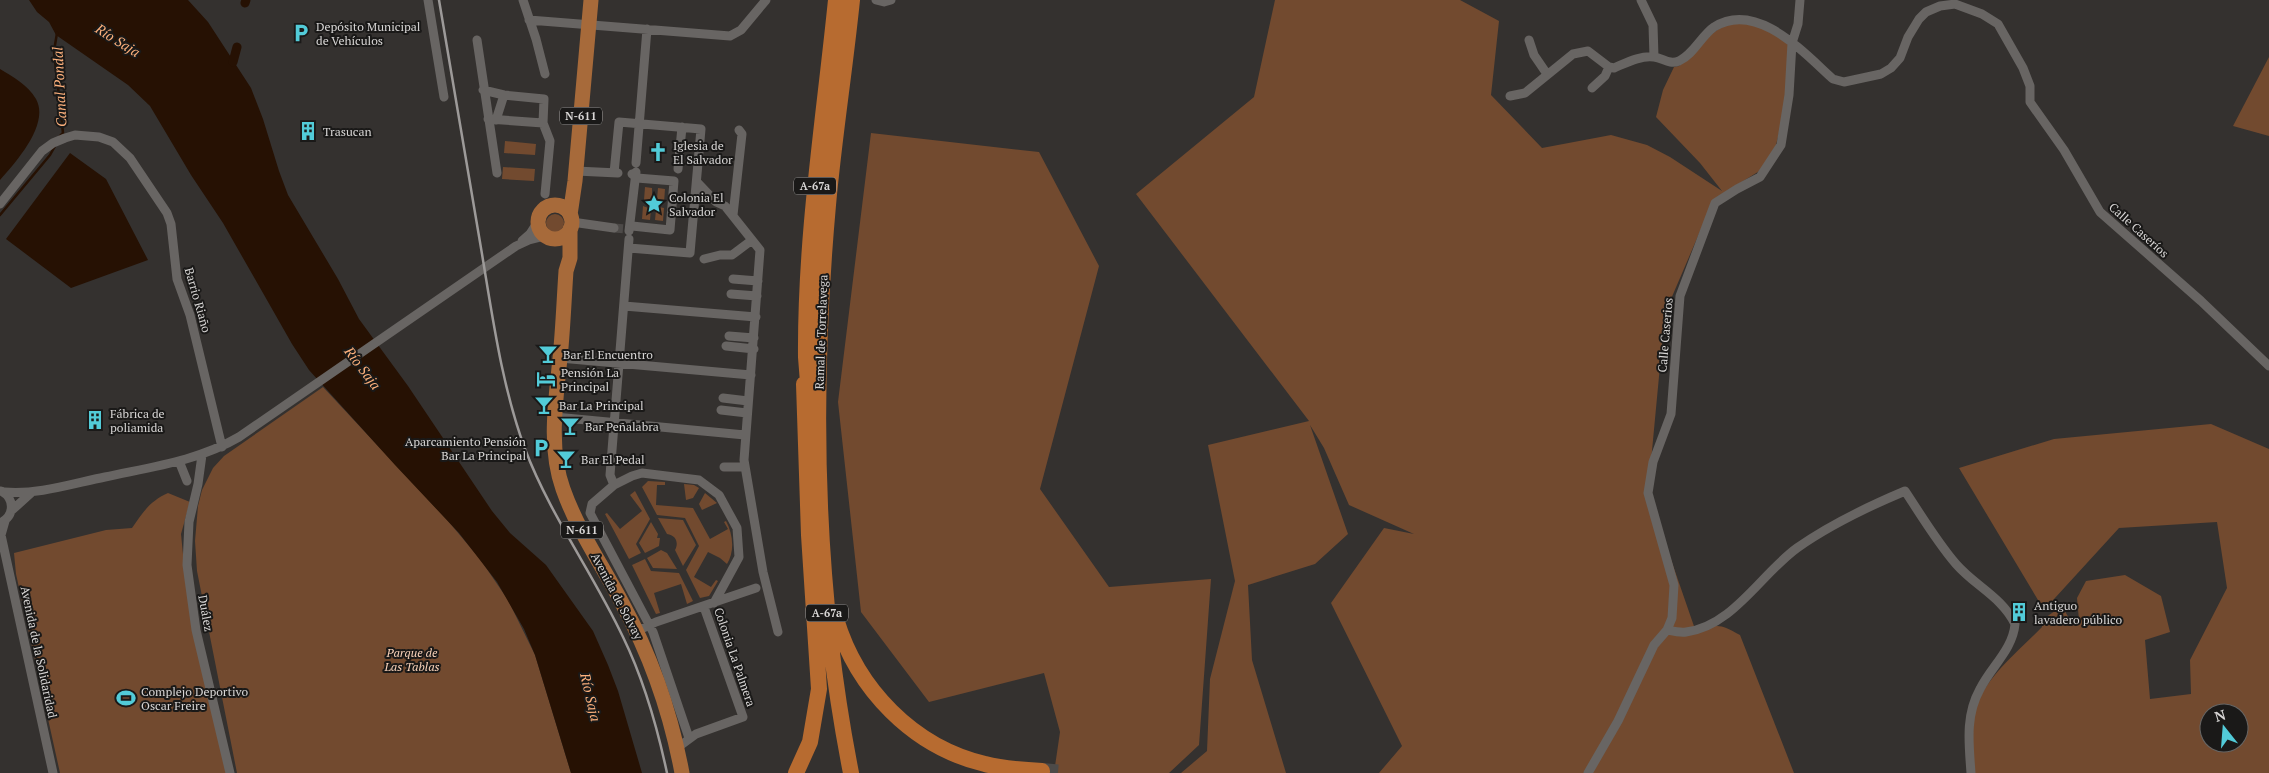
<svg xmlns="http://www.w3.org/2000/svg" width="2269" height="773" viewBox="0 0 2269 773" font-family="'PT Serif',serif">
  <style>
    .green { fill: #724a2f; fill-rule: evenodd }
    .water { fill: #261103 }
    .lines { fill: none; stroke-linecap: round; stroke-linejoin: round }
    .stream { stroke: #261103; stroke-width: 2.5 }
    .canal { stroke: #261103; stroke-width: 9 }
    .minor-tunnel { stroke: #4d4a48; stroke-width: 9; stroke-dasharray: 9 4.5; stroke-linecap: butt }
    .motorway-tunnel { stroke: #4d4a48; stroke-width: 16; stroke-dasharray: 16 8; stroke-linecap: butt }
    .minor { stroke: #686563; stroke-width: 9 }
    .trunk { stroke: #a76a3a; stroke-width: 15 }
    .motorway { stroke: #b76b30; stroke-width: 16 }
    .rail { stroke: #9d9a99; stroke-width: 2.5 }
    .labels { text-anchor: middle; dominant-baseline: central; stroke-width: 4; stroke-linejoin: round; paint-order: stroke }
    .shield { fill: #1a1918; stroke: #9f9d9c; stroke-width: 1 }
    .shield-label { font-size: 11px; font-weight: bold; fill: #d8d6d5 }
    .poi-label { font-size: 12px; fill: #d8d6d5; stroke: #1a1918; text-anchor: start }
    .street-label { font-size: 12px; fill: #d8d6d5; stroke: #1a1918 }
    .park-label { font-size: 12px; font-style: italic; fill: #fad3ba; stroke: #1a1918 }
    .water-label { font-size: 14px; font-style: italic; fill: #fcb07c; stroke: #1a1918 }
  </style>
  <rect width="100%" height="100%" fill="#34312f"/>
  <path class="green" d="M1275,0H1460L1499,21L1491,95L1542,148L1611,135L1647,145L1670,157L1722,191L1700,163L1656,117L1663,90L1674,67L1679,66C1700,48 1721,13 1752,24C1764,28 1776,36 1787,42L1790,50L1784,113L1775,149L1761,170L1724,193L1704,222L1665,313L1648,493L1696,632C1718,623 1720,624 1740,635L1794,773H1379L1402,746L1331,603L1384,528L1414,534L1349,505L1324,448L1310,425L1348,534L1315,564L1248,585L1252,660L1286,773H1181L1207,751L1210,679L1235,581L1208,445L1309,421L1136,194L1254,97Z
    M2269,57V136L2233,126Z
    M871,133L1039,152L1099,266L1040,489L1109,587L1211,579L1199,745L1169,773H1054L1060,732L1044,673L929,702L861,612L838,402Z
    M505,141L536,144L535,155L504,153Z
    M503,167L535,169L534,181L502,179Z
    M645,187L652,188V198L649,201L644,200Z
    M658,188L665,189L664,203L657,199Z
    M643,206L651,209L650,220L642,219Z
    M659,207L664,208L663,221L655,220L656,210Z
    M546 223a9 9 0 1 1 18 0a9 9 0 1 1-18 0Z
    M323,387L448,521L480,559L508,600L535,655L571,773H237L197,571L195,541L198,506L202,490L213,468L224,456Z
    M2211,424L2269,449V773H1974C1973,758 1969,741 1971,726C1976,684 2013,657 2042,627V620L2062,606L2070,620H2079L2077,598L2086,581L2125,575L2161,596L2170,632L2145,640L2150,699L2191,694L2190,660L2227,588L2217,522L2119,528L2044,610L1959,468L2054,439ZM2209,713H2239V743H2209Z
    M648,481L665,482V485H657L656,505L693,508L710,539L728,529L724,522L726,521C733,534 735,551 727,564L720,558L708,552L694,577L711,587L716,580L718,581L709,596L700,598L686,570L699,546L685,518L657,515L642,487Z
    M684,484L694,485L699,488L693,498L686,500Z
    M635,491L650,519L636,544L641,553L629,559L605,514L607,513L620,529L642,511L630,495Z
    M168,493L190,502L181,534L186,585L227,773H60L16,574L14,553L106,530L132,528C143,512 150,501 168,493Z
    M705,493L717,503L702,510L699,504Z
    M658,518L683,520L696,545L683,566L675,550C679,543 676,535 667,534Z
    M651,522L658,534L657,538H660L659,546L645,553L639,543Z
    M661,550L667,553L677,569L653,568L647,558Z
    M645,559L651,571L679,573L693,601L687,604L681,584L654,593L660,613L656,614L632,565Z"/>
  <path class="water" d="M29,0H188L208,22L251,88L263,119L279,171L288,195L338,279L359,319L408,386L492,511L510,533L546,565L593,631L608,665L618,691L642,773H571L535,655L524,629L497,582L459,533L395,465L309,370L292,344L223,223L191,175L150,106L128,85L56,35L49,22L37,12Z
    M0,69C13,77 28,85 36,99C50,124 16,162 0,180Z
    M70,153L106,179L148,260L71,288L6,239Z"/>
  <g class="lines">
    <path class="stream" d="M57,33L54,51L63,133L60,136
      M0,215L50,155L55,146"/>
    <path class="canal" d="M245,3L246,0
      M233,62L237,47"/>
    <path class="minor-tunnel" d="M614,228L627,229"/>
    <path class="motorway-tunnel" d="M1042,771L1063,773"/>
    <path class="minor" d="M428,0L444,97
      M523,0L536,39L545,74
      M876,0L884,2L891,0
      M1641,0L1653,25L1654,57
      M529,20L730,36L741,30L766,0
      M477,40L497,173
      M1529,40L1534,55L1547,74
      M1592,88L1605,76L1609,67
      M483,90L504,95L544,99L543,123L550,141L545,194
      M1510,96L1525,93L1573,54L1588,51L1609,67L1614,68C1626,63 1641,55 1654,57C1663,58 1669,65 1679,61C1694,54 1701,36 1714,27C1757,0 1804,53 1833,79L1844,82L1881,74L1891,68L1900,58L1908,37L1919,19L1926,12L1940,6L1955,4L1982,14L1998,24L2023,68L2030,86V102L2064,150L2100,212L2201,301L2269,366
      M488,119L543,123
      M496,120L504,95
      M636,163L647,29
      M678,169L682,127
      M576,171L618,173
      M614,173L619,122L701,129L690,253L629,248
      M697,182L716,202L725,206L760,250L744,460L763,572L778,632
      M0,204L42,151L53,143L65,138L75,135L99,137L113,142L130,158L167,213L171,224L177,279L190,315L222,447
      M733,215L742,134L739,130
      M572,222L614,228
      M632,226L670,230L674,181L637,178L632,174
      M629,231L636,172
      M522,241L530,234L539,220
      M704,259L720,255H732L752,240
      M733,279L758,281
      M731,294L757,296
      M624,306L756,317
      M729,336L754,338
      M726,346L754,349
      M560,358L751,375
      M723,398L748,401
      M721,410L747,413
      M555,417L745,435
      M202,455L198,484L189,522L187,565L196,630L230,773
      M179,461L187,481
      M724,467H745
      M614,485L610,475L629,239
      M4,492C38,495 71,484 105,477C151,467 198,461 239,437L516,246L529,240L545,236
      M11,511L31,493
      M5,521L1,535L53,773
      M0,523C15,516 15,498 1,491
      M1667,630C1672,631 1680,633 1686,632C1733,626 1761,574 1797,548C1831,524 1867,507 1905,491C1921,515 1937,542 1956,564C1975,586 2002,597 2015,624C2013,649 1991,667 1980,689C1965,716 1969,744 1971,773
      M637,631L656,622L756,588
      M689,738L653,632L590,513L592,504L614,485L632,476L642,473L699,480L719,495L737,528L739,557L714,603
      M677,748L696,734L743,717L704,607
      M1588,773L1618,721L1654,645L1667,630L1672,618L1674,585L1648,493L1653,462L1671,414L1680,296L1715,203L1737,189L1760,177L1781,145L1789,95L1792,43L1798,24L1800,0"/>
    <path class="trunk" d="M538 222a17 17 0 1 1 34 0a17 17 0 1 1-34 0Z
      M570,215L575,181L591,0
      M570,229V258L566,271C564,300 563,329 560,358C556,400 548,447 563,489C577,529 602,565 622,603C651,656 671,714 682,773"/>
    <path class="motorway" d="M809,395C808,383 807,370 806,357C805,237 824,119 836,0
      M836,619C857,689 913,747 985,764C1004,769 1023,770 1042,771
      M796,773L810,742L819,689L809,535L804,384
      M851,773C814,586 811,395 828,205C834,137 845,69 852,0"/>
    <path class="rail" d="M439,0C453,85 468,169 482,254C493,320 502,386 525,449C550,515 593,573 623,637C644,680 657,726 667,773"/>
  </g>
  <defs>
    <g id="parking-bare" transform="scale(1.5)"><path d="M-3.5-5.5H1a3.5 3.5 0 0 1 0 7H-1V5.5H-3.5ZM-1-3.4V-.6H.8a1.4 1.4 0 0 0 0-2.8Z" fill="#52cbd8" stroke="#1a1918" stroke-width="2.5" paint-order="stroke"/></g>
    <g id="building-bare" transform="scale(1.5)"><path d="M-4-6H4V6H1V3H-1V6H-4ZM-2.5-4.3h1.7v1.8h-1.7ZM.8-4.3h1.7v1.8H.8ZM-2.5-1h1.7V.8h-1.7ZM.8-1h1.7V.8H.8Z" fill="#52cbd8" stroke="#1a1918" stroke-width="2.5" paint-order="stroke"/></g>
    <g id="church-bare" transform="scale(1.5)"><path d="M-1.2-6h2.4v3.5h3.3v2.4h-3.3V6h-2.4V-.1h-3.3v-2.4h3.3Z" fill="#52cbd8" stroke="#1a1918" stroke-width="2.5" paint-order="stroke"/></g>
    <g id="sight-bare" transform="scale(1.5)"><path d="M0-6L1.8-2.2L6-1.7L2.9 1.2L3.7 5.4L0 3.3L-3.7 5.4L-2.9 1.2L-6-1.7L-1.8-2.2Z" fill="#52cbd8" stroke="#1a1918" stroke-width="2.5" paint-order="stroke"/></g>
    <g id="bar-bare" transform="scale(1.5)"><path d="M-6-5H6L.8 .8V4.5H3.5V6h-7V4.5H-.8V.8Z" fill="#52cbd8" stroke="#1a1918" stroke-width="2.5" paint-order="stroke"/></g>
    <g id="hotel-bare" transform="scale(1.5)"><path d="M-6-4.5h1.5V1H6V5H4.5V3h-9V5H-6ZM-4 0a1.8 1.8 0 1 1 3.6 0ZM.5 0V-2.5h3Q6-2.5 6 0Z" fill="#52cbd8" stroke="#1a1918" stroke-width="2.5" paint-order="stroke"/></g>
    <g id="stadium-bare" transform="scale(1.5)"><path d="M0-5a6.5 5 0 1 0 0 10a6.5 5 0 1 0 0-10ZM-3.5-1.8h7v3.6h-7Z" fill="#52cbd8" stroke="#1a1918" stroke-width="2.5" paint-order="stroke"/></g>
  </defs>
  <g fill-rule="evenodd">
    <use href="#parking-bare" x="301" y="33"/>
    <use href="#building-bare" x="308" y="131"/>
    <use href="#church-bare" x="658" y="152"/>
    <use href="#sight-bare" x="654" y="204"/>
    <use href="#bar-bare" x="548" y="354"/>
    <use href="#hotel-bare" x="546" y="379"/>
    <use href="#bar-bare" x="544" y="405"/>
    <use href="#building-bare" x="95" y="420"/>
    <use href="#bar-bare" x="570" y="426"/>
    <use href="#parking-bare" x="541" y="448"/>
    <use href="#bar-bare" x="566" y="459"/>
    <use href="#building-bare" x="2019" y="612"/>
    <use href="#stadium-bare" x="126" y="698"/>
  </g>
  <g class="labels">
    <g class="shield">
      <rect x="560" y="107.5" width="42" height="17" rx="4"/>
      <rect x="794" y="177.5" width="42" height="17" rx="4"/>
      <rect x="561" y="521.5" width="42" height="17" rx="4"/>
      <rect x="806" y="604.5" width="42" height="17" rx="4"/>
    </g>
    <g class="shield-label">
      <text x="581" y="116">N-611</text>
      <text x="815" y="186">A-67a</text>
      <text x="582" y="530">N-611</text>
      <text x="827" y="613">A-67a</text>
    </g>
    <g class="poi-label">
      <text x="316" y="26">Depósito Municipal<tspan x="316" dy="14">de Vehículos</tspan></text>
      <text x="323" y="131">Trasucan</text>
      <text x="673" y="145">Iglesia de<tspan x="673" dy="14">El Salvador</tspan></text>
      <text x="669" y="197">Colonia El<tspan x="669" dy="14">Salvador</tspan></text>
      <text x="563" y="354">Bar El Encuentro</text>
      <text x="561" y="372">Pensión La<tspan x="561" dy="14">Principal</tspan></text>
      <text x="559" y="405">Bar La Principal</text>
      <text x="110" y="413">Fábrica de<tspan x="110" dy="14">poliamida</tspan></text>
      <text x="585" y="426">Bar Peñalabra</text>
      <text x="526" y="441" text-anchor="end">Aparcamiento Pensión<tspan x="526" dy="14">Bar La Principal</tspan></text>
      <text x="581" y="459">Bar El Pedal</text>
      <text x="2034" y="605">Antiguo<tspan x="2034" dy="14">lavadero público</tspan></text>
      <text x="141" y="691">Complejo Deportivo<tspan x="141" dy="14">Oscar Freire</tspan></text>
    </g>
    <g class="street-label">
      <text transform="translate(2139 230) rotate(42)">Calle Caseríos</text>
      <text transform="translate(198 300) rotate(74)">Barrio Riaño</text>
      <text transform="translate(821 332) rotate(-88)">Ramal de Torrelavega</text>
      <text transform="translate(1665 335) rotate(-85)">Calle Caserios</text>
      <text transform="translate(617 596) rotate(62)">Avenida de Solvay</text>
      <text transform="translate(206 613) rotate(80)">Duález</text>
      <text transform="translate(39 652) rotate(78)">Avenida de la Solidaridad</text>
      <text transform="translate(735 657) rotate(71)">Colonia La Palmera</text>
    </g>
    <g class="park-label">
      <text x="412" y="652">Parque de<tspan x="412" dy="14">Las Tablas</tspan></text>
    </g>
    <g class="water-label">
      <text transform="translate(118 40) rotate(32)">Río Saja</text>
      <text transform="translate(59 87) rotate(-93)">Canal Pondal</text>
      <text transform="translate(363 368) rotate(53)">Río Saja</text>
      <text transform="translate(591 697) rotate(77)">Río Saja</text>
    </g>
  </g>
  <g transform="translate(2224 728) rotate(343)"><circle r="24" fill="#1a1918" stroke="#666564"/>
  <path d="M0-4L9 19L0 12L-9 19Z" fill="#52cbd8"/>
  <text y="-8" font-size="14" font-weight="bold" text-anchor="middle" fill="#d8d6d5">N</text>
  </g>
</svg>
